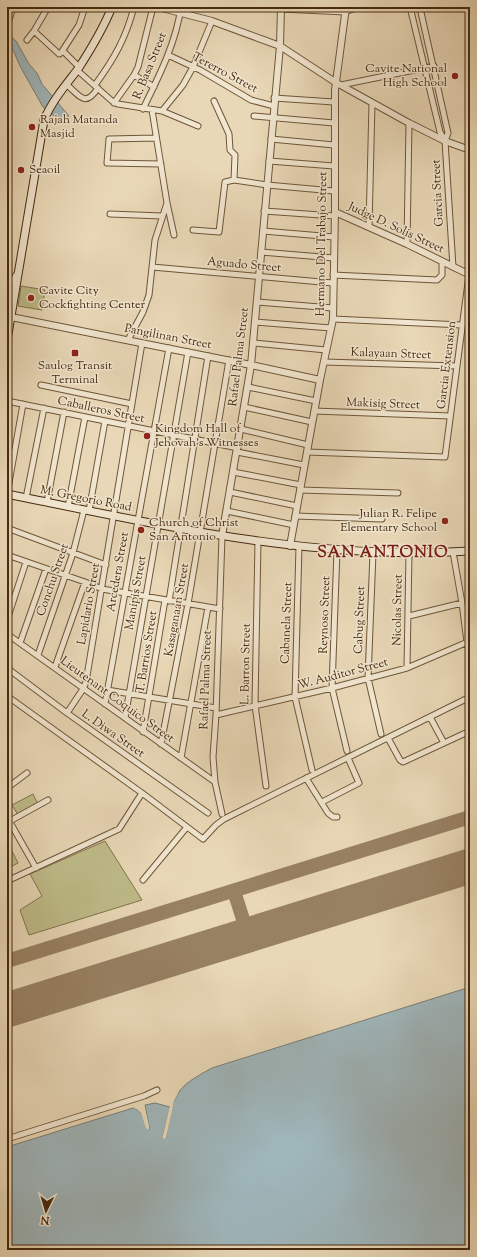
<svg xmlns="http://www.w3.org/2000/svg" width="477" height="1257" viewBox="0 0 477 1257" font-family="'Sorts Mill Goudy',serif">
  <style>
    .green { fill: #bebc89; stroke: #82734c }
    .water { fill: #9fb6bb; stroke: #7b7e76 }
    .pier { fill: #e9d8b7 }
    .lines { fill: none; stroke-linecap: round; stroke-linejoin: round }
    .taxiway { stroke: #988163; stroke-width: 14 }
    .runway { stroke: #988163; stroke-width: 35 }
    .minor-casing { stroke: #6f5639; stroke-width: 7 }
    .tertiary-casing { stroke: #6f5639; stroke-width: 8 }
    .secondary-casing { stroke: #462a0f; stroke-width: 9 }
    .minor { stroke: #f1e6d0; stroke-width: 5 }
    .tertiary { stroke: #f1e6d0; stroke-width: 6 }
    .secondary { stroke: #f1e6d0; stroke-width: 7 }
    .poi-dot { fill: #8f2418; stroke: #f1e6d0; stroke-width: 1.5 }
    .labels { text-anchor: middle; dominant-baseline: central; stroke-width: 3; stroke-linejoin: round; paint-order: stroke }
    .street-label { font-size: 12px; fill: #462a0f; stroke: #f1e6d0 }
    .poi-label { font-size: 12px; fill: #462a0f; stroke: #f1e6d0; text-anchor: start }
    .district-label { font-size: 16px; font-weight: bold; letter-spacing: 1px; fill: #7a1f14; stroke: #f1e6d0 }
  </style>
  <rect width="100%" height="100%" fill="#e9d8b7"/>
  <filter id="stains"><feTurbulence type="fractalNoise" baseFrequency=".005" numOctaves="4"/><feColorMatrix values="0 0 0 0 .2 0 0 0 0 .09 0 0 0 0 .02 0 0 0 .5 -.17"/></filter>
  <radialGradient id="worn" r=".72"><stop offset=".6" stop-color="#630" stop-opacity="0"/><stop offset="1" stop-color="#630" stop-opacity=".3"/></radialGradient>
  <path class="green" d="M21,286L45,290L42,310L18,306Z
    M33,794L38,804L18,815L12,805Z
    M7,841L18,863L7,869Z
    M105,841L142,900L29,935L20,910L42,896L30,874Z"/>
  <path class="water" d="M7,36L11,37L16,41L29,64L37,73L42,84L69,116L60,121L43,107L20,66L13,50L7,44Z
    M470,987V1250H7V1147L133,1108C144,1111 143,1122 149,1130V1126L145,1105L155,1103L170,1107L163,1135L162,1138H166C169,1120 171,1097 185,1085C193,1078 203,1073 212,1068Z"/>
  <path class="pier" d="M179,1091L174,1101L166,1138L164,1139L162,1138L163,1135L170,1105L176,1092Z
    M143,1104H144L149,1126V1130L146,1128L141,1113L137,1109L133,1108L136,1106L140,1109L146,1121Z"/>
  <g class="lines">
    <path class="taxiway" d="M234,891L248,935
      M7,961L470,817"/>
    <path class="runway" d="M7,1010L470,866"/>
    <g class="minor-casing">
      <path id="minor" d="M410,7L440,132L445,141
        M420,8L448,133L445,141L453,267
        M281,9L345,12L358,7
        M10,17L13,7
        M34,31L59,54L61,53L79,25L85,7
        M27,40L34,31L48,7
        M63,51L79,67
        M168,55L200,70L251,100L274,106
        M77,70L112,101L118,104L162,111L198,126
        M134,75L154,87
        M66,84C80,96 85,108 98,88
        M95,85C114,59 126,38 134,7
        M341,85L434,66
        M274,98L334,102
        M214,101L229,134L230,150L235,155L234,180L267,185L334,191
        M114,103L134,75L138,67L153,7
        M143,109C159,76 176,43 181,7
        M152,110L167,203L174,235
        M162,111L183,85L193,67L212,21
        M254,116L334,123
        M156,138L109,139L107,163L161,164
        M271,139L334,145
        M269,161L334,166
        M264,211L335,216
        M110,214L162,216
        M369,227L372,103
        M193,230L219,232L225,182L234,180
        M263,231L334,237
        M407,244L409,123
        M261,252L334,258
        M152,267L333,283
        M333,275L437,280L442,275V261
        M7,292L16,275
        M257,302L333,308
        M333,319L462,325
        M255,322L331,328
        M128,340L143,312L149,295L155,240L167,203
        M253,343L326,350
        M324,362L457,366
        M41,385L132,404
        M248,387L316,401
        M7,401L238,448
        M244,407L312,422
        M314,411L450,416
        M241,429L308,445
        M237,452L304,465
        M307,452L445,457L469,275
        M233,472L301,485
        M300,490L398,493
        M230,492L297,506
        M7,494L23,404
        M26,498L44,408
        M47,502L64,412
        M68,507L85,417
        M89,511L105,421
        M227,511L294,525
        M295,516L382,519
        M7,528L106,565
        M258,541L255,705L266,786
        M299,546L295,697L312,770
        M337,550L332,688L347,751
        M453,552L462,603L467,642L470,653
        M373,553L368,678L381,734
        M7,555L85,582L102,589L220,609
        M169,601L208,356
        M409,616L462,603
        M7,620L26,562
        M7,634L215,782
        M20,643L46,569
        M38,655L73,553L84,510
        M55,667L85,582
        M7,668L67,713L208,813
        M407,668L409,553
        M107,690L216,708
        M7,696L142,793L203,839L216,825L224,819L470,697
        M105,704L169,348
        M67,713L83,689L86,682L142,343
        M216,715L332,688L407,668L470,641
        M125,718L188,352
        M143,732L165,600
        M388,738L400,760L403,762L444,743L430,717
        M444,743L470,731
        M161,744L188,604L229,360
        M181,758L208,607
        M306,778L328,813L333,817H337
        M7,788L27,773
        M322,802L359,783L348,758
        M222,814L215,782L213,757L216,715L222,536
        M7,817L36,868
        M10,821L48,800
        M143,880L187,827
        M7,881L119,829L142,793
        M7,1139L144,1096L157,1090"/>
    </g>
    <g class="tertiary-casing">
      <path id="tertiary" d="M158,7L212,21L280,46L335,82L409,123L445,141L470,150
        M335,212L407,244L470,275
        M11,317L251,365L320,380
        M222,536L251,365L280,46L281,7
        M290,546L320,380L333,319L335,212V90L346,7"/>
    </g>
    <g class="secondary-casing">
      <path id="secondary" d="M7,340L44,120C52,101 65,86 78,69C91,49 103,29 112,7
        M7,494C160,525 313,561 470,551"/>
    </g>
    <use href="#minor" class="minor"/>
    <use href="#tertiary" class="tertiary"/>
    <use href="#secondary" class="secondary"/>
  </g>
  <g class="poi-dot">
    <circle cx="455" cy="76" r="4"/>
    <circle cx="32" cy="127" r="4"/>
    <circle cx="21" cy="170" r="4"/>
    <circle cx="31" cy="298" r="4"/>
    <rect x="71" y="349" width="8" height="8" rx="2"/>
    <circle cx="147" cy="436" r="4"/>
    <circle cx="445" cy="521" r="4"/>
    <circle cx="141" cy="530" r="4"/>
  </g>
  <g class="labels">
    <g class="street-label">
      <text transform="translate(150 66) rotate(-68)">R. Basa Street</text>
      <text transform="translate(225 73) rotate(28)">Tererro Street</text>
      <text transform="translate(438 193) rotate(-93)">Garcia Street</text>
      <text transform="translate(396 228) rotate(25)">Judge D. Solis Street</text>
      <text transform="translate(322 244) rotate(-89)">Hermano Del Trabajo Street</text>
      <text transform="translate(244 265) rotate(5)">Aguado Street</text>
      <text transform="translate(168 337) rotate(11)">Pangilinan Street</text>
      <text transform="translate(391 354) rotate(2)">Kalayaan Street</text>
      <text transform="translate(239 357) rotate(-83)">Rafael Palma Street</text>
      <text transform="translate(447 365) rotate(-83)">Garcia Extension</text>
      <text transform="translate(383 404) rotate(2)">Makisig Street</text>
      <text transform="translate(101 410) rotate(12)">Caballeros Street</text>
      <text transform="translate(86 499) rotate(11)">M. Gregorio Road</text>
      <text transform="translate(118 572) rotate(-80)">Arcedera Street</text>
      <text transform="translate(53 580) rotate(-71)">Conchu Street</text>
      <text transform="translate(136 593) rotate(-80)">Manipis Street</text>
      <text transform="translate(89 604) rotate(-80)">Lapidario Street</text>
      <text transform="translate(177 610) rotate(-80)">Kasaganaan Street</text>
      <text transform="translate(398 610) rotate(-89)">Nicolas Street</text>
      <text transform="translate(325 615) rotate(-88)">Reynoso Street</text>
      <text transform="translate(360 620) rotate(-88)">Cabug Street</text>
      <text transform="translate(287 623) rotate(-88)">Cabanela Street</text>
      <text transform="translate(147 652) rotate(-81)">T. Barrios Street</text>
      <text transform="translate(246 664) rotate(-89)">L. Barron Street</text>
      <text transform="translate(343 674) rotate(-15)">W. Auditor Street</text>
      <text transform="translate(206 680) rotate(-88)">Rafael Palma Street</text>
      <text transform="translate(117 700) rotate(36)">Lieutenant Coquico Street</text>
      <text transform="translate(113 734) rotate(35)">L. Diwa Street</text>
    </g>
    <g class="poi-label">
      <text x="447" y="69" text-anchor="end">Cavite National<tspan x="447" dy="14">High School</tspan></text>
      <text x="40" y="120">Rajah Matanda<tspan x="40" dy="14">Masjid</tspan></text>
      <text x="29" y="170">Seaoil</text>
      <text x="39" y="291">Cavite City<tspan x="39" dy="14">Cockfighting Center</tspan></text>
      <text x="75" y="366" text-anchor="middle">Saulog Transit<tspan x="75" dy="14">Terminal</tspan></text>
      <text x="155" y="429">Kingdom Hall of<tspan x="155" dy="14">Jehovah's Witnesses</tspan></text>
      <text x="437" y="514" text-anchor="end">Julian R. Felipe<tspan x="437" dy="14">Elementary School</tspan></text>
      <text x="149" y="523">Church of Christ<tspan x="149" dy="14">San Antonio</tspan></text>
    </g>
    <g class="district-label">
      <text x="383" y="553">SAN ANTONIO</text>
    </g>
  </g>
  <rect width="477" height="1257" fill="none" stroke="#e9d8b7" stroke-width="24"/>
  <rect x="8" y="8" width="461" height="1241" fill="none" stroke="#462a0f" stroke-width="2"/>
  <rect x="12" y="12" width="453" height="1233" fill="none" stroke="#462a0f"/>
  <g transform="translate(46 1211) rotate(185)" stroke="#f1e6d0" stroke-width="3" paint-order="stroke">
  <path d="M0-3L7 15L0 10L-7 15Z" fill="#462a0f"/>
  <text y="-6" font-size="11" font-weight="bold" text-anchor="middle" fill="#462a0f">N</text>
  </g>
  <rect width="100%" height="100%" filter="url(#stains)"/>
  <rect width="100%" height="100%" fill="url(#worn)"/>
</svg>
